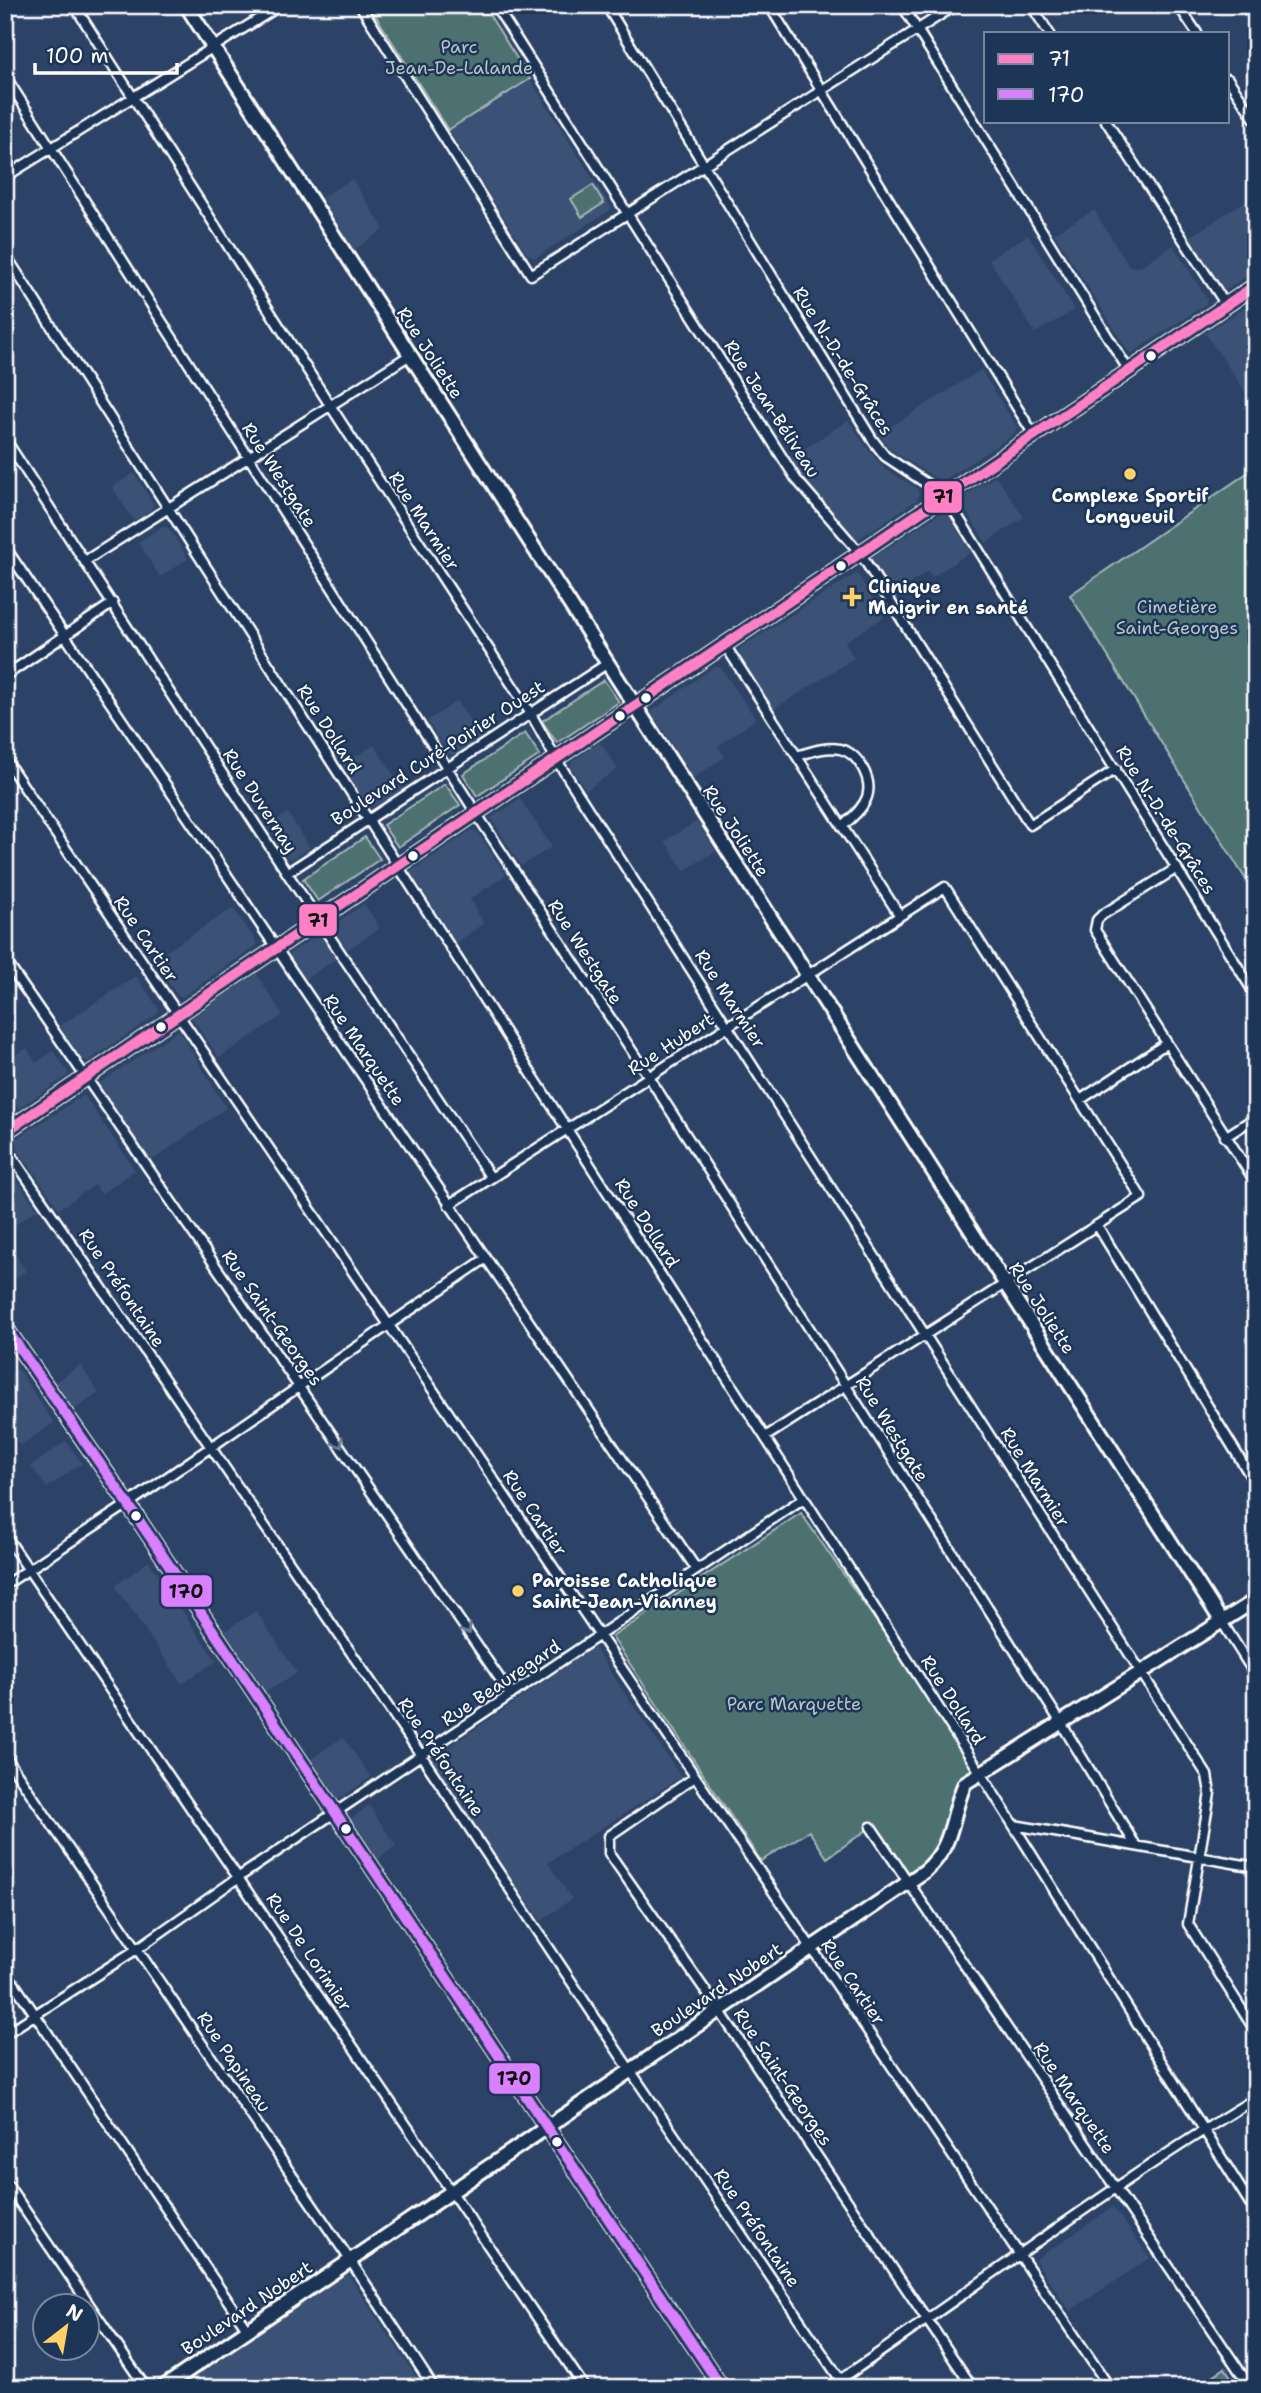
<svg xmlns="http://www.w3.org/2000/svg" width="1261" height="2393" viewBox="0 0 1261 2393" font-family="'Shantell Sans',sans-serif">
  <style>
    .built { fill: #3b5175 }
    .green { fill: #4d6f6f; stroke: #a6b7b7; stroke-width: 2 }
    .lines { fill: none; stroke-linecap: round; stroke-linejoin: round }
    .street-casing { stroke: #fff; stroke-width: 13 }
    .secondary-casing { stroke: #fff; stroke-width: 18 }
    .street { stroke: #1d3557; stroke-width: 8 }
    .secondary { stroke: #1d3557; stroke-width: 12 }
    .bus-1-casing { stroke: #1d3557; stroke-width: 16 }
    .bus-2-casing { stroke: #1d3557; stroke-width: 16 }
    .bus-1 { stroke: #ff80c5; stroke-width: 10 }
    .bus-2 { stroke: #d880ff; stroke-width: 10 }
    .oneway { stroke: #6c7c92 }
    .bus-dot { fill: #fff; stroke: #1d3557; stroke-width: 2.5 }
    .poi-dot { fill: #ffd166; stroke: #1d3557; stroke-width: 2.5 }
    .labels { text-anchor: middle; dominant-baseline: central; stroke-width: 5; stroke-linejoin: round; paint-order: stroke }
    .park-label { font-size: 18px; fill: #b8c5c5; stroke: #1d3557 }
    .street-label { font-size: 18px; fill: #fff; stroke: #1d3557 }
    .poi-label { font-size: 18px; font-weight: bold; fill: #fff; stroke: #1d3557; text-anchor: start }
    .line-badge { stroke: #1d3557; stroke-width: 2.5 }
    .pale-badge-label { font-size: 19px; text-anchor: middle; font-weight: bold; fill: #111 }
  </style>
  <rect width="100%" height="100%" fill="#2c4367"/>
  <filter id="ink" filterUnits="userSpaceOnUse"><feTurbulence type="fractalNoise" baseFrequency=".0143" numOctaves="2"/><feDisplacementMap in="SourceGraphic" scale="14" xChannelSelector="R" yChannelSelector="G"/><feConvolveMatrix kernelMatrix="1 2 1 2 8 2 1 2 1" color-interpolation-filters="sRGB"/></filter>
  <g filter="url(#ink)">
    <path class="built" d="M530,79L612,209L535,258L527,254L448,130Z
      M352,179L384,229L354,250L322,197Z
      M1256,194V270L1226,290L1220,287L1188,238Z
      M1094,210L1129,266L1139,267L1173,245L1207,299L1206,304L1132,353L1128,351L1054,233Z
      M1028,235L1075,310L1035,333L989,259Z
      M1256,300V407L1205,333Z
      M981,370L1017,427L1014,434L941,482L891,450L879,434Z
      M848,420L867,448L886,470L917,488L919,493L917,500L858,539H853L806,481L791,458Z
      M134,473L153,503V508L134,521L112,487Z
      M996,476L1024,517L986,543L959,499Z
      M943,511L946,512L971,552L932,577L928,571L893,595L871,562L872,558Z
      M163,526L169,528L188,559L160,577L138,542Z
      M857,573L884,617L845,642L854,658L773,710L738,655L740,648Z
      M715,666L721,668L756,719L718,746L725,757L693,778L651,712Z
      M457,701L482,739L454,755L449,754L427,721Z
      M600,742L618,769L586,790L570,766L572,761Z
      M374,745L403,789L373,807L368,806L342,765Z
      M520,799L552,847L521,866L491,818Z
      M288,813L310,848L292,859L288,858L267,826Z
      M697,821L716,851L684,871L665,841Z
      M472,830L477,831L506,875L470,899L484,923L456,943L410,872Z
      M364,904L380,928L347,950L332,926Z
      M233,908L256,941V946L182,997L177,995L153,960Z
      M317,935L323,938L337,958L304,980L289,956L290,953Z
      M256,973L283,1015L219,1058L192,1018Z
      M136,976L159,1009L156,1015L88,1061L81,1059L60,1026Z
      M179,1030L226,1108L150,1162L98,1084Z
      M27,1048L36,1063L53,1051L68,1072L67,1076L19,1108L5,1087V1061Z
      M84,1095L135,1170L101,1194L95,1185L59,1209L12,1141Z
      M5,1163L37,1209L5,1232Z
      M5,1239L26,1271L5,1285Z
      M80,1365L99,1393L72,1411L54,1383Z
      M18,1369L54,1423L20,1446L5,1424V1378Z
      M66,1441L82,1463L47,1488L31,1466Z
      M149,1561L216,1661L182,1684L115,1586Z
      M256,1611L297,1673L263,1694L223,1632Z
      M594,1647L681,1777L548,1863L572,1899L541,1921L429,1761Z
      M343,1737L371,1777L336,1801L308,1761Z
      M369,1805L396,1846L377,1860L349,1821Z
      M1113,2207L1150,2258L1070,2311L1035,2260Z
      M347,2273L417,2378L402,2388H173Z"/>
    <path class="green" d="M369,5H483L530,79L448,130Z
      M593,185L604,203L582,217L571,199Z
      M1256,467V896L1070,595Z
      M604,680L619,702L557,743L542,721Z
      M525,733L540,755L477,796L463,774Z
      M445,784L460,805L398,847L383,825Z
      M365,837L380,859L318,901L303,879Z
      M801,1513L981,1773L961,1786C949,1825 943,1858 907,1882L871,1827L827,1858L809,1831L761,1861L612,1637Z
      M1225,2368L1238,2388H1195Z"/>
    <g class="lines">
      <g class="street-casing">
        <path id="street" d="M74,5L326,399L531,714L556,759L1207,1775L1210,1793L1188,1924L1256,2032
          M360,5L531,275L956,5
          M495,5L796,479L860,553L1030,825L1116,769
          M606,5L872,439L885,456L945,496L1256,996
          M769,5L1034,435
          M902,5L1129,371
          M1031,5L1049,33
          M1178,5L1197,33
          M1245,5L1256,21
          M5,76L476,813L649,1077L1061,1723L1136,1846
          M1228,79L1256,121
          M1106,121L1226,305
          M5,177L281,5
          M5,254L987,1783L1256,2213
          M5,439L287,873L491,1178
          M5,547L697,1570
          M85,561L410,355
          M725,645L900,916
          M5,676L113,603
          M797,756C810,752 826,746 840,749C858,753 873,779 867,797C863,809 851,818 842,827
          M5,759L1110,2388
          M1177,868L1102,915L1097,920L1095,930L1256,1183
          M287,873L608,663
          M5,960L511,1695
          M1080,1100L1167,1043
          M1225,1137L1256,1117
          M5,1146L421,1755L630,2070L846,2388
          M449,1205L945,887L1141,1197L765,1437
          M1097,1225L1256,1485
          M5,1535L585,2388
          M5,1585L128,1504L485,1259
          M1222,1622L1256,1676
          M5,1756L350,2260L434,2388
          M695,1777L609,1836V1853L719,2010L973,2388
          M1014,1825L1256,1867
          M871,1827L1251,2388
          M5,1970L247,2329
          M5,2034L137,1949L239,1877L804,1498
          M5,2181L146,2388
          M828,2388C971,2291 1108,2187 1256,2098"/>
      </g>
      <g class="secondary-casing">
        <path id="secondary" d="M186,5L1222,1622
          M5,1132L1256,285
          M5,1327L128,1504L722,2388
          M162,2388L925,1871C955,1845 950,1816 965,1783L1256,1600"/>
      </g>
      <use href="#street" class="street"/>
      <use href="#secondary" class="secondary"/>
      <g class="bus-1-casing">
        <path id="bus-1" d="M5,1132L1256,285"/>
      </g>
      <g class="bus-2-casing">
        <path id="bus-2" d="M5,1327L128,1504L722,2388"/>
      </g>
      <use href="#bus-1" class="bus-1"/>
      <use href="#bus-2" class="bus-2"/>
    </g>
    <defs><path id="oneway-chevron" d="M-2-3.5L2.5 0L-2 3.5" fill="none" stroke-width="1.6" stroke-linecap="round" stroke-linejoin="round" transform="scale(1.75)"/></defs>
    <g class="oneway">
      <use href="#oneway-chevron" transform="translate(339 1443) rotate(56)"/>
      <use href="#oneway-chevron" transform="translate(467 1630) rotate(56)"/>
    </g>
  </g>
  <g class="bus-dot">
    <circle cx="1151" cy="356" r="6"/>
    <circle cx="841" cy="566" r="6"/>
    <circle cx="646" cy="698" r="6"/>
    <circle cx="620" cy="716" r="6"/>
    <circle cx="413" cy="856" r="6"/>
    <circle cx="161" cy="1027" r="6"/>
    <circle cx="136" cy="1516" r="6"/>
    <circle cx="346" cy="1829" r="6"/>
    <circle cx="557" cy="2142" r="6"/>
  </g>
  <g class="poi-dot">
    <circle cx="1130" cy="474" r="7"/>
    <path d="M848.5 586.5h7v7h7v7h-7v7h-7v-7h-7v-7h7z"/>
    <circle cx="518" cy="1591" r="7"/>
  </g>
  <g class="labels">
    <g class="park-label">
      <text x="459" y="47">Parc<tspan x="459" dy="21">Jean-De-Lalande</tspan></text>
      <text x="1177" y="607">Cimetière<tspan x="1177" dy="21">Saint-Georges</tspan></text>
      <text x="794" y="1704">Parc Marquette</text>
    </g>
    <g class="street-label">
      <text transform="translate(430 353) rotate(57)">Rue Joliette</text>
      <text transform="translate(843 361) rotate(58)">Rue N.-D.-de-Grâces</text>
      <text transform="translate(772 409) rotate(57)">Rue Jean-Béliveau</text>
      <text transform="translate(279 475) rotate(57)">Rue Westgate</text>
      <text transform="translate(424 521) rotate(57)">Rue Marmier</text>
      <text transform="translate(329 729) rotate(57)">Rue Dollard</text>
      <text transform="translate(438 753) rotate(-33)">Boulevard Curé-Poirier Ouest</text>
      <text transform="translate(260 801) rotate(57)">Rue Duvernay</text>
      <text transform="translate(1166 820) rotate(58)">Rue N.-D.-de-Grâces</text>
      <text transform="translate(736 831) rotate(57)">Rue Joliette</text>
      <text transform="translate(146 939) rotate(56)">Rue Cartier</text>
      <text transform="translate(585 952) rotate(57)">Rue Westgate</text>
      <text transform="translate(730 999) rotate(57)">Rue Marmier</text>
      <text transform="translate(671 1044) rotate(-33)">Rue Hubert</text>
      <text transform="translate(364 1050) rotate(56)">Rue Marquette</text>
      <text transform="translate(647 1223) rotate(57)">Rue Dollard</text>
      <text transform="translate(122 1288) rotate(56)">Rue Préfontaine</text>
      <text transform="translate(1042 1308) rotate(57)">Rue Joliette</text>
      <text transform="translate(272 1318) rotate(55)">Rue Saint-Georges</text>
      <text transform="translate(892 1429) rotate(58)">Rue Westgate</text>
      <text transform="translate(1035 1477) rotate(58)">Rue Marmier</text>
      <text transform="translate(535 1513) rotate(56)">Rue Cartier</text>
      <text transform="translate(501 1683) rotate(-34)">Rue Beauregard</text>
      <text transform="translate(953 1700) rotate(57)">Rue Dollard</text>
      <text transform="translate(441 1757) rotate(56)">Rue Préfontaine</text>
      <text transform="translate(309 1952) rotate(56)">Rue De Lorimier</text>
      <text transform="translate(853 1982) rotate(56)">Rue Cartier</text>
      <text transform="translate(717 1990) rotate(-34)">Boulevard Nobert</text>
      <text transform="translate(234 2062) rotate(56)">Rue Papineau</text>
      <text transform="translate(783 2077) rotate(56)">Rue Saint-Georges</text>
      <text transform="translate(1074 2098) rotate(56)">Rue Marquette</text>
      <text transform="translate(757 2228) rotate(56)">Rue Préfontaine</text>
      <text transform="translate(247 2308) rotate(-34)">Boulevard Nobert</text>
    </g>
    <g class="poi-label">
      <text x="1130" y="496" text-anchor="middle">Complexe Sportif<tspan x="1130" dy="21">Longueuil</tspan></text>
      <text x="868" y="587">Clinique<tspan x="868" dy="21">Maigrir en santé</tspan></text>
      <text x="532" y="1581">Paroisse Catholique<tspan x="532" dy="21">Saint-Jean-Vianney</tspan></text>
    </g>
  </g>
  <g class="line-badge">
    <rect x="923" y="480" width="40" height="34" rx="7" fill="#ff80c5"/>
    <rect x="298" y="903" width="40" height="34" rx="7" fill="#ff80c5"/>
    <rect x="160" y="1574" width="53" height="34" rx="7" fill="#d880ff"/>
    <rect x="488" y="2062" width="53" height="33" rx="7" fill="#d880ff"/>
  </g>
  <g class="pale-badge-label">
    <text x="943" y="503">71</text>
    <text x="318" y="927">71</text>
    <text x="186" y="1598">170</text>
    <text x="514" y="2085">170</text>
  </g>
  <rect width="1261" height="2393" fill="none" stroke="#1d3557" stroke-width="28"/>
  <rect x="14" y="14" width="1233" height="2365" fill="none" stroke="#fff" stroke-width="2.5" filter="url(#ink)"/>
  <rect x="984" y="32" width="245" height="91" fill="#1d3557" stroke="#77869a" stroke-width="2"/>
  <rect x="998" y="54" width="35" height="10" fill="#ff80c5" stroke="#77869a" stroke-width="2"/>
  <text x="1048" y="66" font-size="21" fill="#ffffff">71</text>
  <rect x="998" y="89" width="35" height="10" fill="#d880ff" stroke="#77869a" stroke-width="2"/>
  <text x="1048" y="102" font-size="21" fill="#ffffff">170</text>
  <g transform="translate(66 2327) rotate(31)"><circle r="33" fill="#1d3557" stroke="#77869a" stroke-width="2"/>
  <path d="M0-5L12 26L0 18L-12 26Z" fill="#ffd166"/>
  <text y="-10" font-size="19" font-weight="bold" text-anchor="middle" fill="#ffffff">N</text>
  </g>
  <path d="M35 63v10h142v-10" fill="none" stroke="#ffffff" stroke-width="3.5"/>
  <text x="46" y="63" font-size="21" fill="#ffffff" stroke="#1d3557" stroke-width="5" paint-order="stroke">100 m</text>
</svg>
